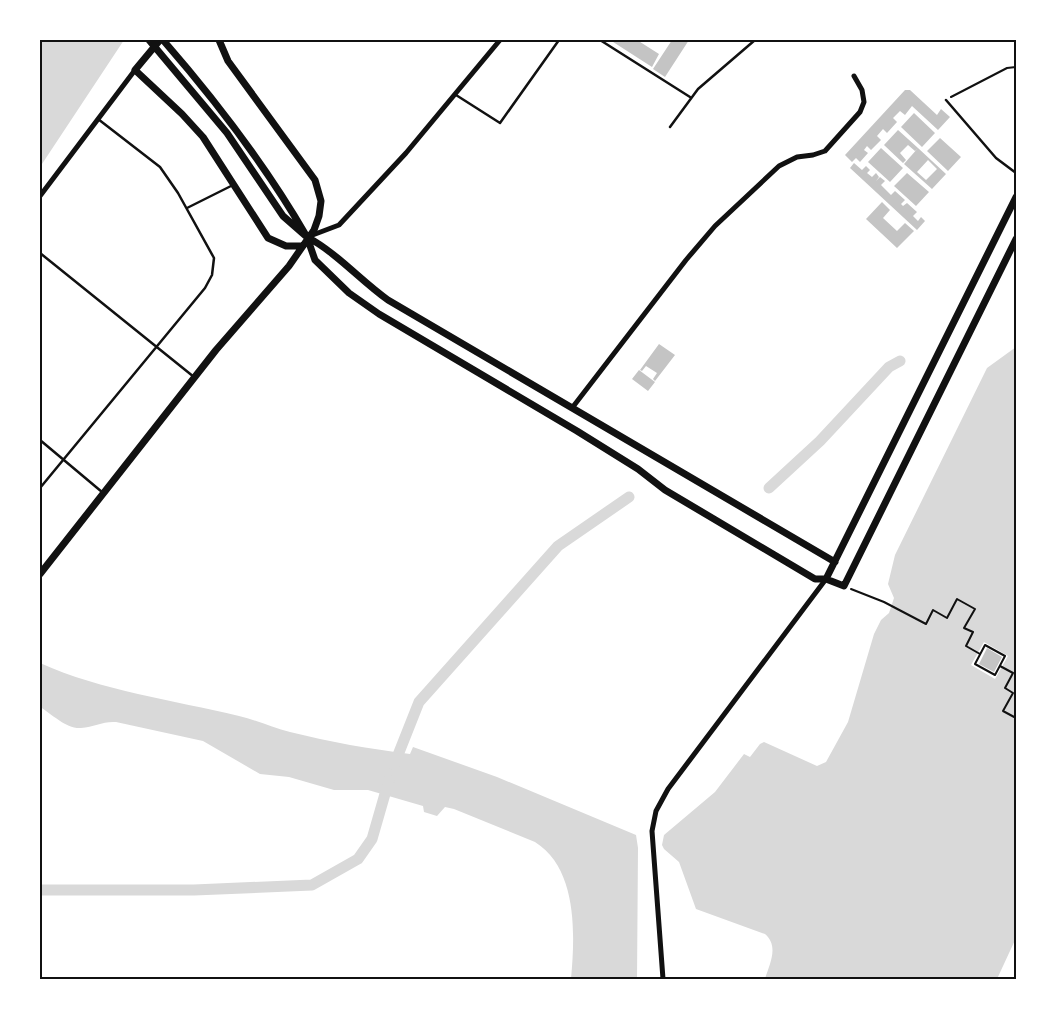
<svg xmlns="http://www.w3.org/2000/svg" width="1056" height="1019" viewBox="0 0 1056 1019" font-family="'DejaVu Sans',sans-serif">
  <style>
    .water { fill: #d9d9d9; fill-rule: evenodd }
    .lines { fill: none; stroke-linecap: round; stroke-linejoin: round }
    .canal { stroke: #d9d9d9; stroke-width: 11 }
    .building { fill: #c4c4c4; fill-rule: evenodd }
    .path { stroke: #111; stroke-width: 2 }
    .service { stroke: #111; stroke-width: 2.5 }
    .minor { stroke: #111; stroke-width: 5 }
    .secondary { stroke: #111; stroke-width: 7 }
    .neatline { fill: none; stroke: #111; stroke-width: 2 }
  </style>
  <rect width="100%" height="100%" fill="#fff"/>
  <path class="water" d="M40,40H124L40,167Z
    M1016,347V938L997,979H765C770,963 779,946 765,934L696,909L679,862L664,849L662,845L664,835L715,792L744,754L750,757L760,744L764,742L817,766L826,762L848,722L874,634L881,620L889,613L894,598L888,584L895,555L987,368ZM984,642L1008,656L995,679L971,665Z
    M40,663C102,691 173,700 239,716C256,720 273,728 290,732C330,742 370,749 410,754L413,747L497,777L636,835L638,848L637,979H571C575,935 578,869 535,842L454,809L445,807L437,816L424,812L423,806L368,790H334L289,777L260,774L203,741L116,722C103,721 94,727 81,728C66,729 52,714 40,707Z"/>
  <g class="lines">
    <path class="canal" d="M769,488L820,441L889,367L900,361
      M394,765L419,702L558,546L629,497
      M40,890H194L312,885L358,859L372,839L389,780"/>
  </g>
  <path class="building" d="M610,40H637L659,54L652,67Z
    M672,40H689L665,77L653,69Z
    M905,90H910L937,115L941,109L950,117L938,130L912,106L905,115L900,111L893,118L897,122L887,133L883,129L877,136L881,140L871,150L867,146L864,150L868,153L860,162L856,158L852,162L845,155Z
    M914,113L935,133L922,147L901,127Z
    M898,130L918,148L915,151L908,145L900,153L906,160L903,163L884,145Z
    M940,138L961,157L948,171L927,151Z
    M881,148L903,168L890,182L868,162Z
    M918,148L946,174L932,189L904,164ZM928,160L937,169L926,180L917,172Z
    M854,163L862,170L866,166L870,170L867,173L872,177L876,173L879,177L876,181L880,177L885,181L881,185L891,195L895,191L905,200L901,204L903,206L907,203L917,212L913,216L918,221L921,217L925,221L917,230L850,168Z
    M907,173L929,192L916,206L894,186Z
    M882,202L890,210L883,218L897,231L905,223L914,231L897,248L866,219Z
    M659,344L675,355L655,381L653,379L657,373L646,366L642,371L640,370Z
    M639,370L655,382L648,391L632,379Z
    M987,648L1002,657L994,672L979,664Z"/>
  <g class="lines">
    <path class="path" d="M951,97L1007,68L1016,67
      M851,589L884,602L926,624L933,610L947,618L957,599L975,609L964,628L973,632L966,646L980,654
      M985,645L1005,656L995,675L975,664Z
      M1000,666L1013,673L1005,688L1013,693L1003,711L1016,718"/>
    <path class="service" d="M600,40L690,97
      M456,95L500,123L559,40
      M946,100L996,158L1016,173
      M670,127L698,89L755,40
      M187,208L233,185
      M40,253L194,377
      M40,440L102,492
      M40,488L205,288L212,275L214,258L178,193L160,167L98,119"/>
    <path class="minor" d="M40,196L135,70
      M310,236L339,225L406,153L500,40
      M572,408L686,260L715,226L779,166L797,157L813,155L825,151L860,112L864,102L862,90L854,76
      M663,979L652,831L656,811L668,789L826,579"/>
    <path class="secondary" d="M149,40L227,133L283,216L307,237C266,166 217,102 163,40
      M160,40L135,70L182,114L203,137L268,238L286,246H301
      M307,237L315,260L349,293L379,314L577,431L638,469L665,490L815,579H826L844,586L1016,239
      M307,237C337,253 360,280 388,300L835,562
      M40,574L216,350L289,266L314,230L319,216L321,201L315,180L228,61L219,40
      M826,579L1016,197"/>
  </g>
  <rect width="1056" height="1019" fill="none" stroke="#ffffff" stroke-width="82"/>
  <rect x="41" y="41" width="974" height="937" class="neatline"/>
</svg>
